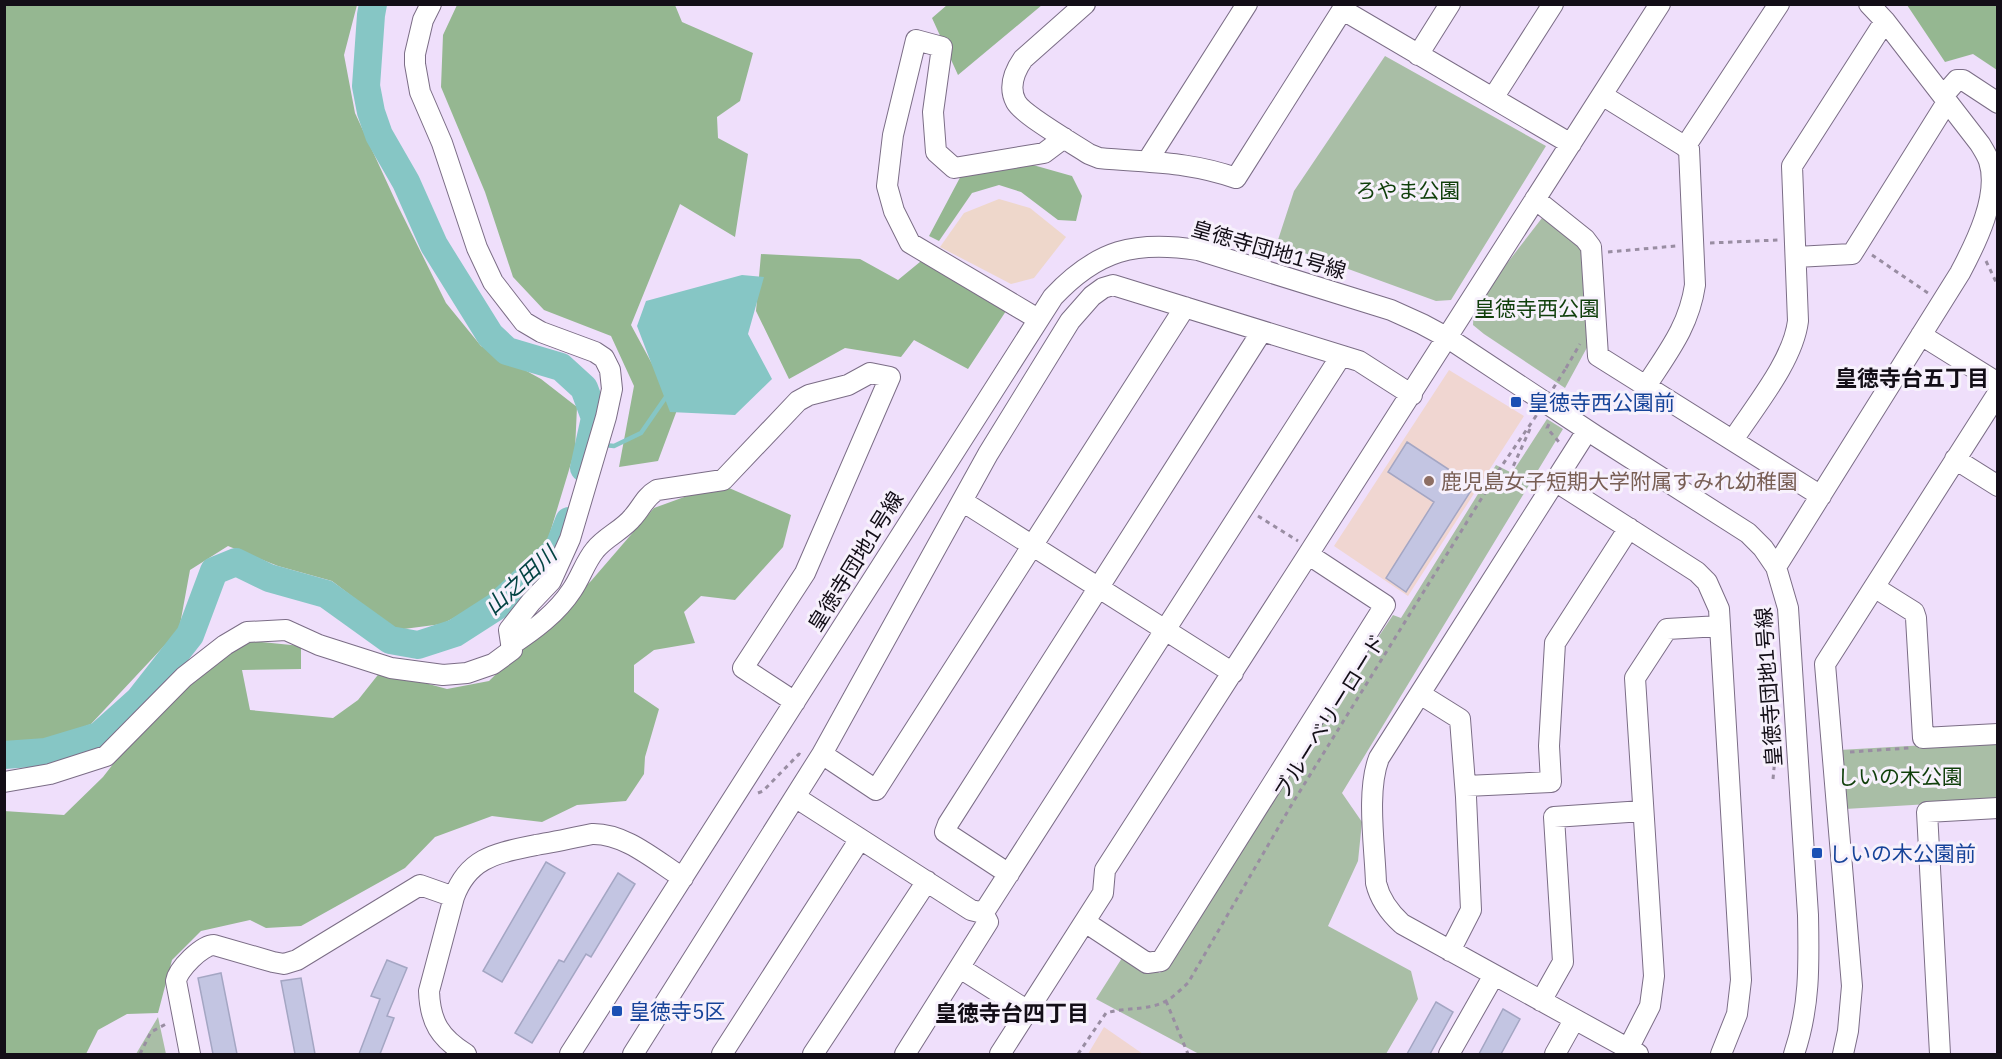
<svg xmlns="http://www.w3.org/2000/svg" width="2002" height="1059" viewBox="0 0 2002 1059" font-family="'IBM Plex Sans','Noto Sans JP',sans-serif">
  <style>
    .industrial { fill: #eed7cb }
    .education { fill: #f0d6d1 }
    .green { fill: #a9bea6 }
    .forest { fill: #95b791 }
    .water { fill: #86c6c5 }
    .lines { fill: none; stroke-linecap: round; stroke-linejoin: round }
    .stream { stroke: #86c6c5; stroke-width: 4.5 }
    .river { stroke: #86c6c5; stroke-width: 28 }
    .building { fill: #c3c5e2; stroke: #a4a6c3; stroke-width: 1.5 }
    .minor-casing { stroke: #7b6d86; stroke-width: 22 }
    .path { stroke: #998da2; stroke-width: 3; stroke-dasharray: 4.5 4.5; stroke-linecap: butt }
    .minor { stroke: #fff; stroke-width: 20 }
    .path-bridge { stroke: #998da2; stroke-width: 3; stroke-dasharray: 4.5 4.5; stroke-linecap: butt }
    .transit-dot { fill: #1a4fb4; stroke: #f7f1fc; stroke-width: 2 }
    .education-dot { fill: #8d6e63; stroke: #f7f1fc; stroke-width: 2 }
    .labels { text-anchor: middle; dominant-baseline: central; stroke-width: 6; stroke-linejoin: round; paint-order: stroke }
    .park-label { font-size: 21px; fill: #103f0b; stroke: #f7f1fc }
    .street-label { font-size: 21px; fill: #130e17; stroke: #f7f1fc }
    .transit-label { font-size: 21px; fill: #164399; stroke: #f7f1fc; text-anchor: start }
    .education-label { font-size: 21px; fill: #785e54; stroke: #f7f1fc; text-anchor: start }
    .neighbourhood-label { font-size: 22px; font-weight: bold; fill: #130e17; stroke: #f7f1fc }
    .water-label { font-size: 22px; font-style: italic; fill: #044343; stroke: #f7f1fc }
  </style>
  <rect width="100%" height="100%" fill="#efdffb"/>
  <path class="industrial" d="M999,199L1030,208L1066,237L1034,278L1011,284L940,247L964,213Z"/>
  <path class="education" d="M1449,370L1524,416L1408,596L1334,546Z
    M1104,1027L1143,1054H1088Z"/>
  <path class="green" d="M1385,56L1546,146L1451,300L1436,301L1277,243L1294,191Z
    M1542,218L1578,246L1583,253L1590,342L1565,388L1484,334L1473,325L1474,306Z
    M1547,419L1563,429L1342,793L1362,822L1358,861L1328,926L1411,971L1418,999L1386,1054H1199L1096,999L1122,958L1160,973L1226,866L1393,615L1401,618L1496,465L1512,473Z
    M1997,741V800L1845,809L1839,750Z
    M158,1017L166,1054H136Z"/>
  <path class="forest" d="M5,4L357,5L344,55L355,113L396,202L446,303L481,346L541,379L577,407L575,450L546,546L490,599L442,624L396,630L332,581L278,566L228,546L190,570L179,630L91,724L44,742L5,741Z
    M457,5H675L682,22L753,53L740,101L717,117L718,138L748,154L735,237L680,204L631,325L677,410L658,461L619,467L634,386L611,336L544,310L513,277L485,192L441,87L443,35Z
    M947,5H1042L958,75L932,18Z
    M1907,5H1997V70L1973,54L1945,62Z
    M996,164L1033,165L1072,176L1082,196L1076,221L1058,220L1021,192L999,185L972,193L939,241L929,236L964,170Z
    M761,254L860,259L898,280L926,257L1006,311L968,369L914,340L901,357L845,348L789,379L756,311Z
    M720,484L791,515L783,547L735,600L701,596L684,612L695,643L654,650L634,665V692L659,709L645,757L644,774L626,801L577,805L542,822L492,816L435,837L405,868L301,926L266,928L250,920L201,931L172,960L158,1013L127,1014L98,1030L86,1054H5L4,811L64,815L103,777L156,709L243,640L301,646V669L242,670L250,710L333,718L358,700L381,671L447,689L489,681L591,581L654,508Z"/>
  <path class="water" d="M742,275L764,277L748,334L772,379L735,415L670,412L637,326L646,301Z"/>
  <g class="lines">
    <path class="stream" d="M604,445L614,446L641,433L668,394"/>
    <path class="river" d="M373,4L371,15L366,86L371,112L379,135L406,182L434,245L490,335L507,351L561,367L584,388L595,418L584,468
      M4,755L46,752L99,736L139,700L190,635L214,571L236,562L269,578L326,594L390,640L418,645L455,633L497,606L558,549L569,521"/>
  </g>
  <path class="building" d="M1407,442L1474,486L1406,592L1386,578L1434,502L1388,472Z
    M546,862L565,873L502,982L483,971Z
    M618,873L635,884L591,957L586,954L532,1043L515,1033L559,960L564,962Z
    M387,960L407,968L387,1016L394,1018L380,1054H359L380,999L371,996Z
    M221,973L237,1054H213L198,978Z
    M301,978L315,1054H295L281,981Z
    M1436,1002L1453,1012L1430,1054H1407Z
    M1503,1009L1520,1019L1501,1054H1479Z"/>
  <g class="lines">
    <g class="minor-casing">
      <path id="minor" d="M1085,4L1023,59C1014,72 1008,87 1016,102C1023,115 1074,144 1089,154L1099,158C1150,163 1187,161 1236,178L1346,4
        M1343,10L1571,144
        M1418,55L1450,4
        M1602,95L1689,149L1695,285C1689,326 1668,352 1646,386
        M1943,96L1957,80H1963L1998,103
        M1493,98L1553,4
        M1685,147L1779,4
        M1148,160L1247,4
        M1535,199L1585,239L1591,247L1598,356L1821,496
        M1796,257L1852,254L1947,102
        M1038,319L910,243L894,211L887,186L893,135L916,40L942,47L933,112L936,152L954,168L1044,153L1064,138
        M1921,335L1998,383
        M1587,431L1379,758C1366,791 1375,848 1376,883C1380,900 1390,913 1402,924L1638,1054
        M1733,440C1755,406 1793,361 1798,321L1792,166L1885,21
        M1955,459L1998,486
        M1555,481L1697,572L1707,582L1719,609L1741,980L1737,1014L1721,1054
        M962,501L1233,673
        M1776,567L1960,273C1976,243 2000,195 1989,161C1987,155 1983,149 1980,144L1885,21L1869,4
        M1874,587L1914,612L1916,618L1923,738L1998,734
        M511,645C534,630 557,613 572,590C581,577 585,562 595,550C605,537 623,530 633,517C642,507 645,497 657,490L723,480L798,401L809,395L848,385L870,373L890,377L805,573L743,668L795,702
        M1420,694L1460,719L1466,797L1471,910L1450,951
        M822,754L876,790L1185,307
        M4,782L50,774L106,756L184,677L225,645L247,632L286,630L319,645L391,668L443,675L467,673L493,664L512,650L509,630L531,602L551,581L570,539L606,417L612,389L610,370L604,358L595,352L541,332L524,322L493,282L477,248L442,143L420,92L415,64V54L423,20L431,4
        M1466,786L1551,782L1549,746L1555,643L1629,528
        M795,797L971,910L979,912L986,909L1341,356
        M1009,874L945,832L948,824L1262,331
        M1085,922L1147,963L1161,961L1385,605L1309,555
        M960,968L1028,1011
        M1541,1001L1563,962L1554,817L1643,811
        M1628,1049L1650,1006L1654,976L1635,678L1667,629L1720,626
        M190,1054L176,981C178,969 202,945 214,945L273,962L284,964L297,960L420,885L454,897
        M466,1054C440,1038 430,1022 429,991L454,897C469,856 499,853 536,845C555,842 573,838 592,834C625,833 656,861 683,878
        M570,1054L1053,297C1097,250 1135,240 1198,250L1391,310L1422,324L1448,338L1596,436L1748,533L1763,548L1776,567L1788,608L1808,915C1809,964 1810,1007 1794,1054
        M633,1054L822,754L988,454L1070,321L1092,296L1103,288L1113,285L1359,361L1412,395
        M722,1054L860,839
        M813,1054L927,881
        M905,1054L988,922L982,911
        M1000,1054L1103,893L1105,870C1291,582 1476,293 1660,4
        M1449,1054L1494,975
        M1555,1054L1574,1020
        M1843,1054L1848,1031L1852,986L1825,664L1998,393
        M1940,1054L1927,812L1998,808"/>
    </g>
    <path class="path" d="M1710,243L1778,240
      M1608,252L1676,246
      M1872,255L1928,293
      M1986,261L1998,286
      M1566,368L1580,344
      M1549,424L1547,428L1559,442
      M1530,429L1512,469L1518,476L1534,485
      M1258,516L1298,541
      M1850,752L1909,748
      M1773,779L1776,747H1781
      M758,793L763,791L799,754L801,755
      M1166,1001L1188,1054
      M140,1054L151,1032L166,1024
      M1078,1054L1106,1013C1125,1007 1148,1011 1166,1001C1174,997 1181,989 1188,983L1292,804L1501,467L1534,419"/>
    <use href="#minor" class="minor"/>
    <path class="path-bridge" d="M1534,419L1566,368"/>
  </g>
  <g class="transit-dot">
    <rect x="1510" y="396" width="12" height="12" rx="3"/>
    <rect x="1811" y="847" width="12" height="12" rx="3"/>
    <rect x="611" y="1005" width="12" height="12" rx="3"/>
  </g>
  <circle class="education-dot" cx="1429" cy="481" r="6"/>
  <g class="labels">
    <g class="park-label">
      <text x="1408" y="190">ろやま公園</text>
      <text x="1537" y="308">皇徳寺西公園</text>
      <text x="1900" y="776">しいの木公園</text>
    </g>
    <g class="street-label">
      <text transform="translate(1269 249) rotate(16)">皇徳寺団地1号線</text>
      <text transform="translate(855 561) rotate(-58)">皇徳寺団地1号線</text>
      <text transform="translate(1768 687) rotate(-94)">皇徳寺団地1号線</text>
      <text transform="translate(1329 716) rotate(-58)">ブルーベリーロード</text>
    </g>
    <g class="transit-label">
      <text x="1528" y="402">皇徳寺西公園前</text>
      <text x="1829" y="853">しいの木公園前</text>
      <text x="629" y="1011">皇徳寺5区</text>
    </g>
    <g class="education-label">
      <text x="1441" y="481">鹿児島女子短期大学附属すみれ幼稚園</text>
    </g>
    <g class="neighbourhood-label">
      <text x="1912" y="377">皇徳寺台五丁目</text>
      <text x="1012" y="1012">皇徳寺台四丁目</text>
    </g>
    <g class="water-label">
      <text transform="translate(520 580) rotate(-43)">山之田川</text>
    </g>
  </g>
  <rect width="2002" height="1059" fill="none" stroke="#130e17" stroke-width="12"/>
</svg>
